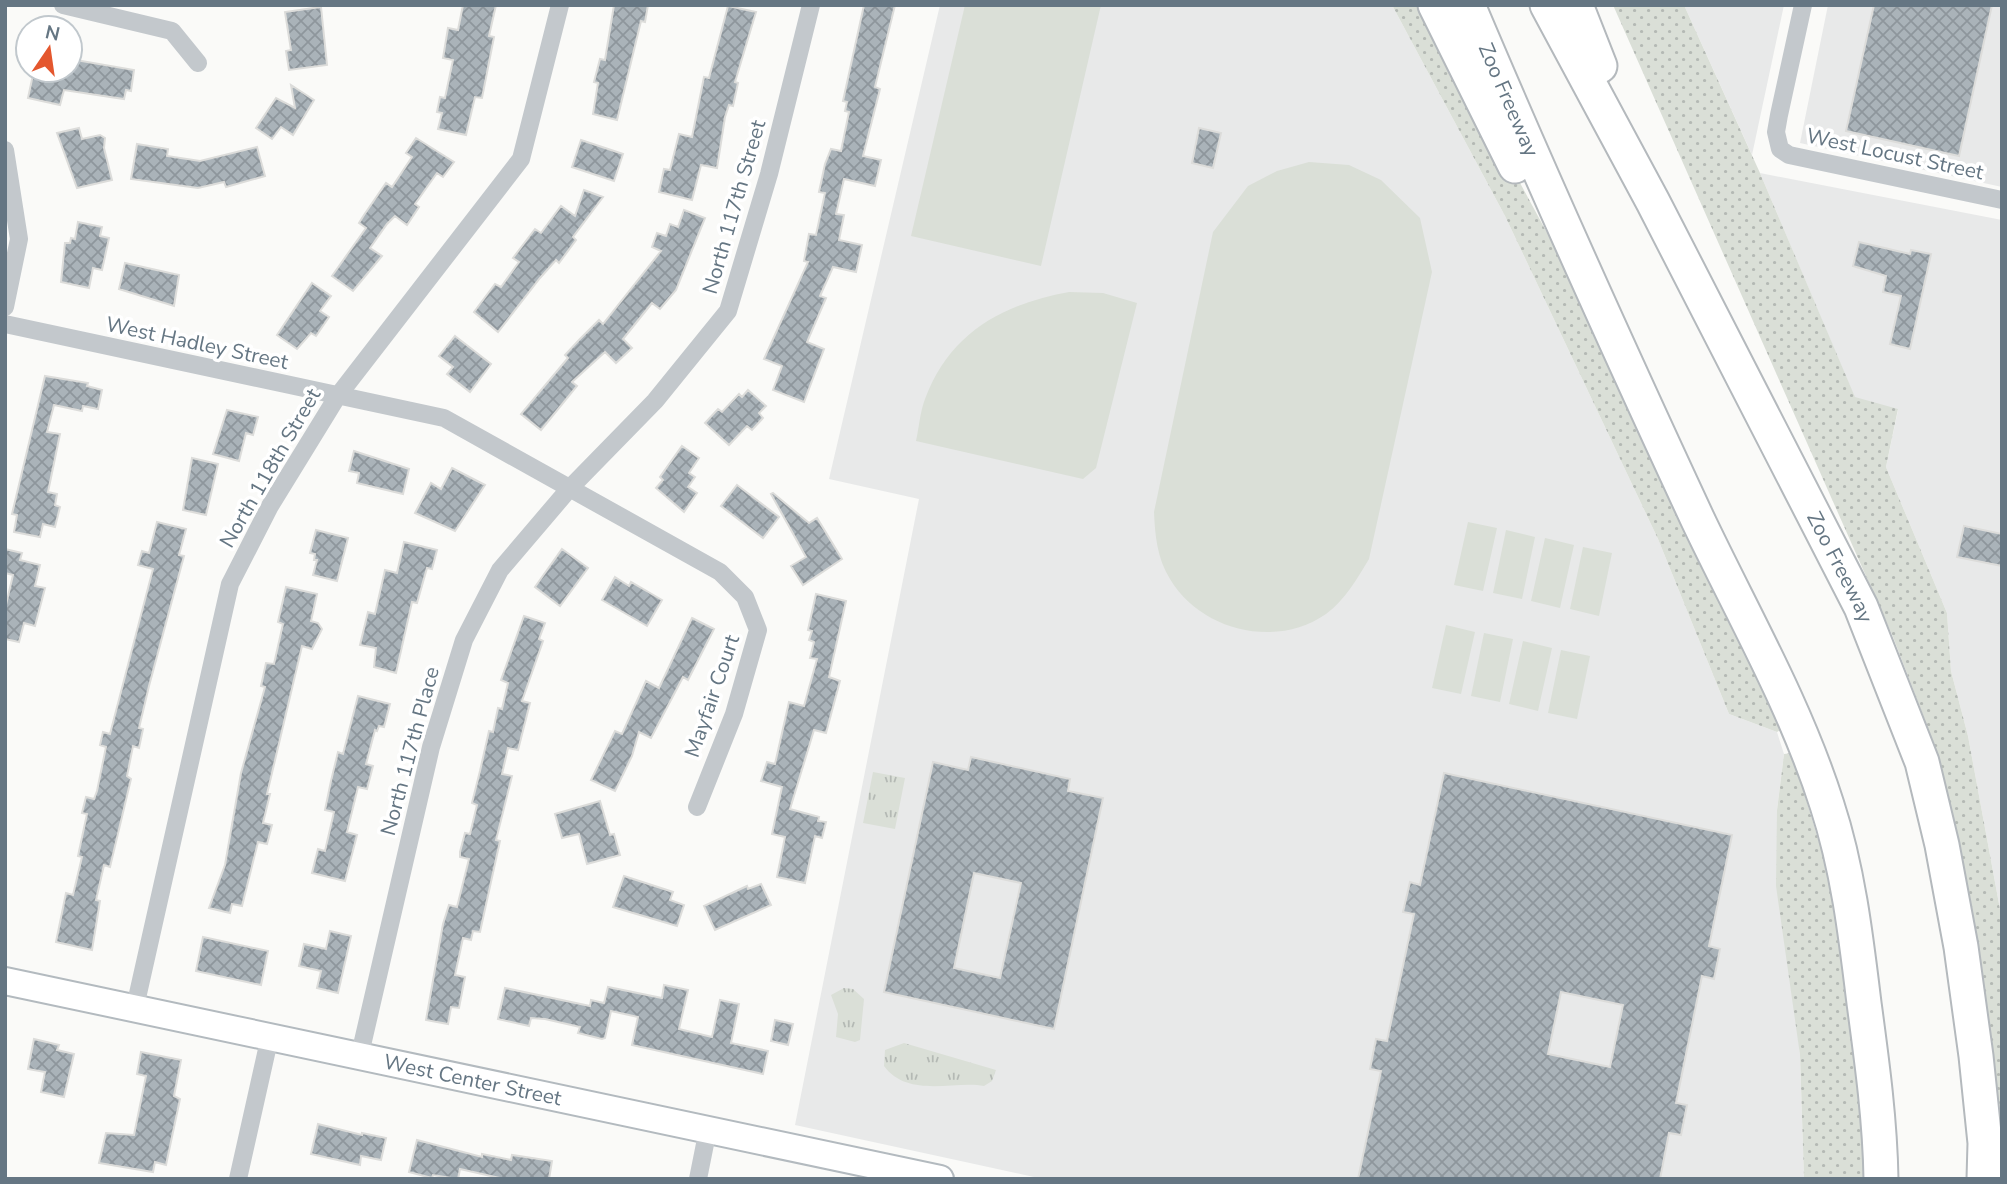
<svg xmlns="http://www.w3.org/2000/svg" width="2007" height="1184" viewBox="0 0 2007 1184" font-family="'Nunito Sans',sans-serif">
  <style>
    .built { fill: #e8e9e9 }
    .grass { fill: url(#grass-dots) }
    .park { fill: url(#park-tufts) }
    .pitch { fill: #dadfd7 }
    .building { fill: url(#building-cross-hatch); stroke: #dcdcda; stroke-width: 2; fill-rule: evenodd }
    .lines { fill: none; stroke-linecap: round; stroke-linejoin: round }
    .secondary-casing { stroke: #b3babf; stroke-width: 30 }
    .highway-casing { stroke: #b4b9bd; stroke-width: 37 }
    .street { stroke: #c3c8cc; stroke-width: 18 }
    .secondary { stroke: #fff; stroke-width: 26 }
    .highway { stroke: #fff; stroke-width: 33 }
    .labels { text-anchor: middle; dominant-baseline: central; stroke-width: 7; stroke-linejoin: round; paint-order: stroke }
    .street-label { font-size: 21px; fill: #657683; stroke: #fff }
  </style>
  <defs>
    <pattern id="grass-dots" width="8" height="8" patternUnits="userSpaceOnUse" patternTransform="scale(1.75)"><rect width="8" height="8" fill="#dadfd7"/><path d="M2 2h.1M6 6h.1" fill="none" stroke="#b4b9b4" stroke-width="1.8" stroke-linecap="round"/></pattern>
    <pattern id="park-tufts" width="24" height="20" patternUnits="userSpaceOnUse" patternTransform="scale(1.75)"><rect width="24" height="20" fill="#dadfd7"/><path d="M3 7l-1-3M5 7V3M7 7l1-3M15 17l-1-3M17 17v-4M19 17l1-3" fill="none" stroke="#b4b9b4"/></pattern>
    <pattern id="building-cross-hatch" width="8" height="8" patternUnits="userSpaceOnUse" patternTransform="scale(1.75)"><rect width="8" height="8" fill="#aab3b9"/><path d="M0 0l8 8M0 8l8-8" fill="none" stroke="#8e969c"/></pattern>
  </defs>
  <rect width="100%" height="100%" fill="#fafaf8"/>
  <path class="built" d="M940,5H1392L1505,216L1658,539L1729,714L1777,732L1784,754L1777,810L1800,1055L1804,1179H1043L795,1125L919,499L829,479Z
    M1684,5H1784L1752,155Z
    M1828,5H2002V187L1800,143Z
    M1760,173L2002,220V920L1968,736L1951,671L1947,613L1886,467L1898,410L1855,398Z"/>
  <path class="grass" d="M1392,5H1424L1559,255L1789,725L1777,732L1729,714L1658,539L1505,216Z
    M1613,5H1684L1760,173L1855,397L1898,409L1886,467L1947,613L1951,671L1968,736L2002,920V1179H1979L1968,915L1933,741L1893,637Z
    M1792,753L1846,931L1859,1033L1865,1179H1804L1800,1055L1776,886L1777,810L1784,754Z"/>
  <path class="park" d="M873,772L905,778L895,829L863,823Z
    M844,988L853,989L864,999L860,1040L855,1042L836,1037L838,1014L831,995Z
    M904,1043L996,1070L992,1081L984,1086C956,1080 908,1099 884,1066L885,1050Z"/>
  <path class="pitch" d="M965,5H1101L1041,266L911,236Z
    M1309,162L1349,165L1381,180L1420,218L1432,272L1369,559C1357,579 1345,600 1326,614C1276,649 1201,631 1170,579C1157,558 1155,535 1154,512L1213,232L1248,186L1277,171Z
    M1069,292L1103,293L1137,303L1096,468L1083,479L916,441C919,428 920,412 925,399C950,332 1003,304 1069,292Z
    M1468,522L1497,528L1483,591L1454,585Z
    M1506,530L1535,537L1522,599L1493,593Z
    M1545,538L1574,545L1560,608L1531,601Z
    M1583,547L1612,553L1599,616L1570,609Z
    M1446,625L1475,632L1461,694L1432,688Z
    M1484,633L1513,639L1500,702L1471,696Z
    M1523,641L1552,648L1538,711L1509,704Z
    M1561,650L1590,656L1577,719L1548,713Z"/>
  <path class="building" d="M463,5H496L489,36L494,37L482,98L475,97L466,135L438,129L442,113L437,112L440,97L445,98L453,60L443,58L448,28L458,30Z
    M614,5H648L645,22L641,21L617,120L593,114L598,83L594,82L600,59L605,60Z
    M864,5H895L875,87L880,89L863,156L881,160L875,186L844,179L836,214L844,215L839,240L862,245L856,272L833,267L820,296L826,298L807,342L824,349L804,402L773,390L782,366L764,359L808,262L804,261L809,234L816,235L825,193L819,192L825,164L831,149L841,151L849,112L845,111L847,102L843,101Z
    M1874,5H1992L1959,156L1846,131Z
    M728,6L756,12L735,82L738,83L733,106L729,105L725,117L717,168L701,165L692,200L659,192L664,169L670,170L679,134L692,137L704,77L709,78Z
    M321,7L327,65L289,70L286,51L291,50L285,12Z
    M70,59L134,70L131,91L126,90L124,99L64,90L60,105L28,98L34,70H70Z
    M291,85L314,100L293,135L281,127L272,139L256,128L276,98L295,108Z
    M79,128L82,139L100,135L105,138L104,148L112,180L77,188L57,133Z
    M1199,128L1221,133L1213,168L1192,163Z
    M416,138L454,162L443,177L437,173L415,204L419,207L407,225L395,216L387,224L370,248L382,256L353,291L332,276L366,228L359,223L364,215L386,183L392,187L412,157L406,153Z
    M581,140L623,154L614,181L572,167Z
    M137,144L168,149L167,156L200,161L257,147L265,176L226,187L224,182L198,188L131,179Z
    M584,190L603,197L573,237L576,240L559,263L556,260L540,278L498,332L474,312L495,284L501,287L519,262L513,258L535,229L541,233L561,206L575,216Z
    M684,210L705,218L676,290L660,309L652,303L623,339L632,348L616,363L605,352L572,382L577,386L541,430L521,414L568,358L565,355L579,340L599,320L603,324L661,251L652,247L657,233L666,236L670,224L678,227Z
    M78,222L102,227L100,236L109,238L102,270L93,268L89,288L61,282L65,243H70L71,238L75,239Z
    M1859,242L1910,254L1911,250L1931,254L1910,349L1890,344L1901,296L1883,292L1886,276L1853,266Z
    M125,263L179,275L174,306L119,289Z
    M312,283L331,296L320,311L329,317L316,336L311,333L297,349L277,335Z
    M455,336L491,364L470,392L447,374L453,367L439,356Z
    M45,376L88,383L87,386L102,390L98,409L83,406L82,411L54,405L47,432L60,434L48,492L57,494L55,505L60,507L55,527L43,524L40,537L14,532L17,515L12,514Z
    M748,390L766,406L759,413L763,418L752,430L747,426L729,445L705,423L718,409L722,412L739,394L742,397Z
    M227,410L258,417L253,435L246,433L239,461L213,454Z
    M682,446L699,458L689,473L695,477L688,487L697,493L684,512L656,488L663,480L660,477Z
    M354,451L409,469L403,494L357,483L359,473L349,471Z
    M192,458L218,464L206,515L183,510Z
    M452,468L485,485L455,531L415,513L431,483L441,489Z
    M737,485L779,517L763,538L721,506Z
    M773,493L809,523L817,518L842,559L803,585L791,566L806,557L771,494Z
    M157,522L186,529L179,555L184,556L149,686L139,728L143,729L139,748L133,746L127,776L131,779L110,867L104,865L96,900L100,901L92,950L56,942L66,893L73,895L82,857L78,856L87,814L82,813L86,797L94,799L97,791L106,747L100,745L103,732L110,734L153,569L138,565L142,551L149,553Z
    M1964,526L2002,534V566L1957,557Z
    M316,530L348,538L337,581L313,575L317,560H314L315,554L310,553Z
    M404,542L437,550L432,569L427,568L417,603L412,602L396,673L374,667L376,648L360,645L368,612L375,614L385,570L397,573Z
    M5,549L22,553L20,560L40,565L35,586L45,588L35,626L24,623L19,642L5,639V609L13,575L5,573Z
    M562,549L588,568L560,606L535,587Z
    M615,577L629,586L631,582L662,600L647,626L602,600Z
    M286,587L317,594L311,621L318,623L322,629L312,649L302,646L267,794H270L263,823L272,825L267,844L258,842L242,906L232,904L230,913L209,908L225,865L241,773L265,687L261,686L266,663L274,664L283,624L278,622Z
    M816,594L846,601L829,677L840,681L826,733L814,730L790,809L819,817L818,821L826,822L822,838L815,836L805,883L777,877L785,837L772,834L782,787L761,781L767,762L775,764L789,702L804,706L817,659L810,658L814,642L809,640L812,631L808,630Z
    M524,616L545,623L539,639L543,641L522,701L530,703L518,750L508,748L502,774L512,776L496,840L500,841L480,932L473,931L471,940L463,938L455,975L465,977L459,1008L451,1007L448,1024L426,1020L443,924L449,905L457,907L469,859L460,857V852L465,833L470,834L477,805L472,803L480,771L489,731L493,732L498,708L502,709L508,683L501,680Z
    M692,618L714,629L688,680L683,677L651,738L639,732L632,756L615,791L591,780L615,731L622,734L646,681L659,688Z
    M358,696L390,704L384,727L379,726L377,731L375,730L366,764L373,766L367,789L358,787L347,832L357,835L345,881L312,873L318,849L325,851L334,812L325,810L331,781L338,752L343,754Z
    M971,757L1070,779L1068,791L1103,798L1054,1029L884,992L933,762L968,770ZM974,873L1021,883L1000,978L954,968Z
    M1444,773L1732,835L1709,946L1720,949L1714,979L1702,976L1676,1103L1687,1105L1681,1135L1669,1133L1660,1179H1358L1381,1071L1370,1069L1376,1039L1387,1041L1414,914L1403,912L1410,882L1420,885ZM1561,992L1623,1005L1610,1067L1548,1054Z
    M600,801L610,835L614,834L620,855L587,864L579,834L562,838L555,814Z
    M624,876L673,892L670,900L684,905L677,926L613,907Z
    M761,884L771,905L715,930L704,906L747,886L748,889Z
    M330,931L351,936L338,993L317,988L321,971L299,966L304,944L326,949Z
    M203,937L268,951L261,985L196,971Z
    M664,985L688,990L679,1029L712,1037L720,1000L739,1004L731,1043L768,1051L763,1074L632,1045L638,1017L611,1011L605,1038L602,1039L578,1033L580,1027L545,1019L531,1018L529,1026L498,1019L505,988L590,1006L591,1000L604,1003L608,987L662,998Z
    M775,1020L793,1024L788,1045L771,1041Z
    M34,1039L59,1045L57,1050L74,1054L64,1097L41,1092L45,1072L28,1069Z
    M141,1052L181,1060L174,1096L180,1099L166,1165L155,1162L153,1172L99,1163L106,1133L134,1135L146,1076L137,1074Z
    M318,1124L362,1135V1133L386,1138L381,1160L361,1156L360,1165L311,1154Z
    M417,1140L482,1157V1154L511,1160L512,1155L552,1161L549,1179H504L460,1169L458,1179L433,1175L432,1178L409,1172Z"/>
  <g class="lines">
    <g class="secondary-casing">
      <g id="secondary">
        <path id="s1" d="M5,981L940,1179"/>
      </g>
    </g>
    <g class="highway-casing">
      <g id="highway">
        <path d="M1435,5L1515,166"/>
        <path id="s2" d="M1468,5C1541,178 1618,348 1697,518C1742,613 1795,704 1827,805C1848,869 1856,937 1864,1003C1872,1062 1880,1120 1881,1179"/>
        <path id="s3" d="M1547,5L1653,202L1861,607L1922,762L1942,845L1961,947L1976,1056L1985,1143L1984,1179"/>
        <path d="M1576,5L1600,66"/>
      </g>
    </g>
    <path class="street" d="M63,5L172,31L198,63
      M1803,5L1779,115L1776,132L1780,149L1789,155L2002,200
      M5,150L19,239L5,307
      M5,324L444,418L720,572L745,597L758,630L734,714L697,807
      M135,1007L230,584L270,506L337,397L521,159L560,5
      M360,1054L431,747L464,640L500,570L569,489L655,401L728,311L769,174L811,5
      M238,1179L270,1036
      M698,1179L708,1129"/>
    <use href="#secondary" class="secondary"/>
    <use href="#highway" class="highway"/>
  </g>
  <g class="labels">
    <g class="street-label">
      <text stroke="none"><textPath href="#s2" startOffset="103">Zoo Freeway</textPath></text>
      <text transform="translate(1895 154) rotate(12)">West Locust Street</text>
      <text transform="translate(734 207) rotate(-74)">North 117th Street</text>
      <text transform="translate(197 343) rotate(12)">West Hadley Street</text>
      <text transform="translate(270 468) rotate(-60)">North 118th Street</text>
      <text stroke="none"><textPath href="#s3" startOffset="634">Zoo Freeway</textPath></text>
      <text transform="translate(712 696) rotate(-71)">Mayfair Court</text>
      <text transform="translate(410 751) rotate(-75)">North 117th Place</text>
      <text stroke="none"><textPath href="#s1" startOffset="478">West Center Street</textPath></text>
    </g>
  </g>
  <rect width="2007" height="1184" fill="none" stroke="#657683" stroke-width="14"/>
  <g transform="translate(49 49) rotate(13)"><circle r="33" fill="#ffffff" stroke="#c1c8cd" stroke-width="2"/>
  <path d="M0-5L12 26L0 18L-12 26Z" fill="#e4572e"/>
  <text y="-10" font-size="19" font-weight="bold" text-anchor="middle" fill="#657683">N</text>
  </g>
</svg>
